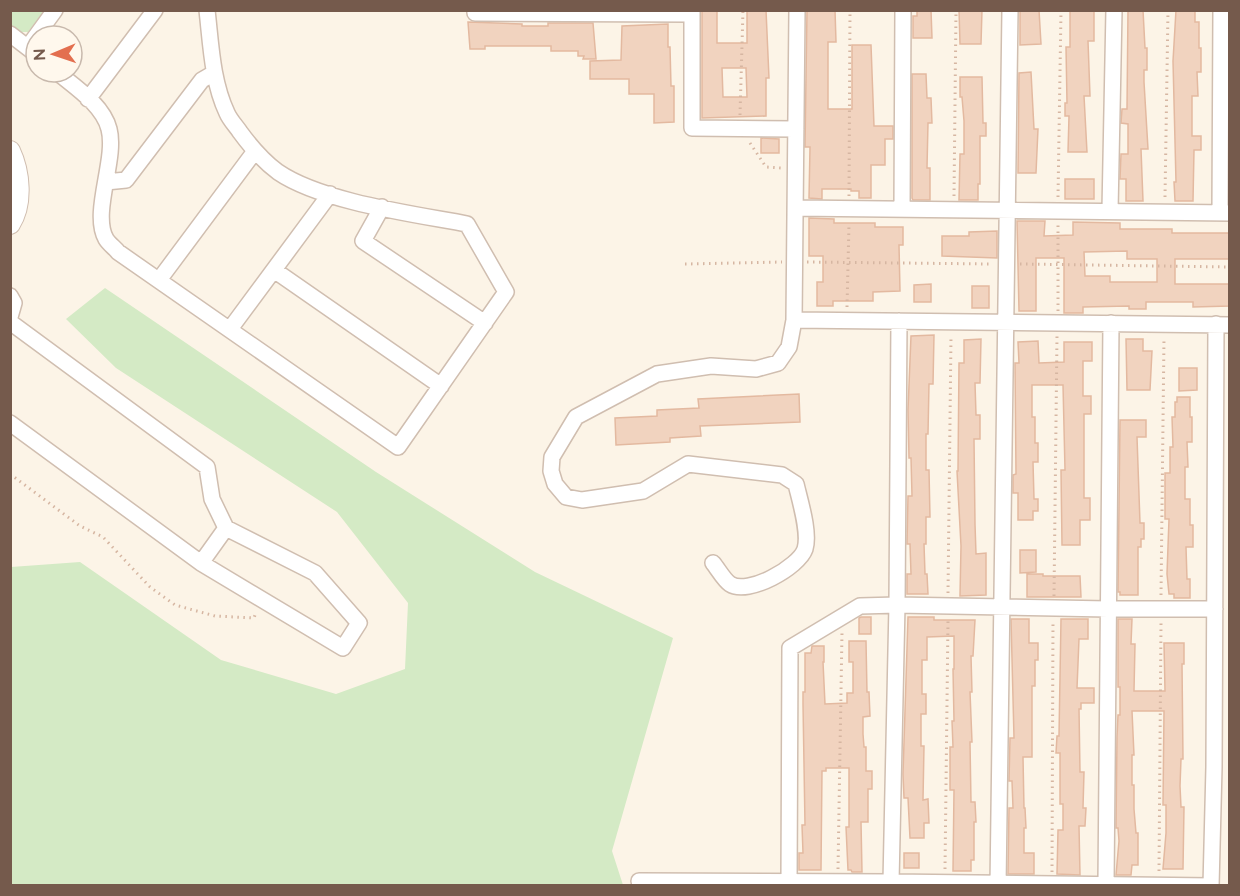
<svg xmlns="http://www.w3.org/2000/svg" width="1240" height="896" viewBox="0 0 1240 896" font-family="Raleway,sans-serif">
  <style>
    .green { fill: #d4eac5 }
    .building { fill: #f1d3bf; stroke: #e3b9a0; stroke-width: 1.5; fill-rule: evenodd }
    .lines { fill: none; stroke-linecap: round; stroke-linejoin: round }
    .minor-casing { stroke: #d0beb0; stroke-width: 18 }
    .tertiary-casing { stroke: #d0beb0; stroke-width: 22 }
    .path { stroke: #d6b6a2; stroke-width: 3; stroke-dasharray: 1.5 4.5; stroke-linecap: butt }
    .minor { stroke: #fff; stroke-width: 15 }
    .tertiary { stroke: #fff; stroke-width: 20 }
  </style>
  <rect width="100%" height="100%" fill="#fcf4e7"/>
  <path class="green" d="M10,11H44L28,32H17L11,27Z
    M105,288L376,472L535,572L673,638L612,851L623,885H11V567L80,562L221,660L336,694L405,669L408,603L337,512L116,368L66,319Z"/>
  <path class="building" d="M702,10H717V43H747V10H766L769,78H766V116L702,118ZM722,68H746L747,97H723Z
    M807,10H835L836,42H828V109H852V45H871L874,126H893V139H885V165H871V198H859V191H851V189H822V199L809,198L810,147H805Z
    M917,10H931L932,38H913V16H917Z
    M959,10H982L981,44H960Z
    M1020,10H1039L1041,44L1020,45Z
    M1070,10H1094V41H1088L1090,96H1084L1087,152H1068L1069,116H1065V103H1067L1066,47H1070Z
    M1128,10H1143L1145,48H1147V70H1144V82L1148,149H1141L1143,201H1126V179H1120L1121,154H1128V124L1121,123L1122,109H1127Z
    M1176,10H1195V22H1199V48H1201V72H1197L1198,96H1192V136H1201V150H1194L1193,201H1175L1174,182H1176L1173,61Z
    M468,22L522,24V26H548V23H593L596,59H583L584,56H578V51H551V46H485V49H470Z
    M668,24V47H670L671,86H674V122L654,123V94H629V79H590V61L621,60L622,26Z
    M1031,72L1034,129H1038L1036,173H1018L1019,73Z
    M912,74H926L927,98H931L932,123H928L927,168H930V200H913L912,198Z
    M960,77H982L983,123H986V136H980V184H978V200H959L960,154H964V121L962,97H960Z
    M761,138L779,139V153H761Z
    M1065,179H1094V199H1065Z
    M809,218L834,219V223H875V227H903V245H899L900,291L873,292V301H833V306H817V282H823V256H809Z
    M1017,221H1045L1044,236L1073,235V222L1120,223V229H1172V233H1230V259H1175V284H1230V306L1193,307V302H1146V309H1129V306L1083,307V313H1064V258H1036V311H1019ZM1127,251V259H1157V282H1110V276H1085L1084,252Z
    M997,231V258L942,256V236H969V232Z
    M931,284V302H914V285Z
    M972,286H989V308H972Z
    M934,335L933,384H929L928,434H926V470H929L930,517H926V544H924L925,574H927L928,594H907V574H911L910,544H907L908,496H912L911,458H909L908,410L911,336Z
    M981,339L980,383H975L976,415H980V439H974L975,524L976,554L986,553V595L960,596L961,546L957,471H958L959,363H964V340Z
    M1126,339H1143V351H1152L1150,390H1127Z
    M1038,341L1039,363L1064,362V342H1092V361H1083V396H1091V414H1084V498H1090V520H1080V545H1062L1061,470H1065L1063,385H1032V417H1035V443H1038V462H1033L1034,499H1038V511H1033V520H1018V493H1013V475L1016,474L1015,363H1019L1018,342Z
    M1179,368H1197V390L1179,391Z
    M799,394L800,422L700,426L701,436L670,438V442L616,445L615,418L657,416V410L699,408L698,399Z
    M1177,397H1190V417H1192V442H1187L1188,467H1185V499H1190V525H1193V547H1186L1187,579H1190V598H1174V594H1169L1167,574L1169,519H1165V473H1170V447H1173L1172,417H1175V402H1177Z
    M1120,420H1146V437H1137L1140,523H1144V539H1141V547H1138V595H1120V592H1118Z
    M1020,550H1036V572L1020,573Z
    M1027,574H1043V576H1080L1081,597H1027Z
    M861,617H871V634H859V618Z
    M908,617H934V620H975L973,656H971L972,692H970L972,742H970L971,802H975L976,822H974V860H971V871H953L954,790H950V747H953L952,721H954L953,669H954V636L927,637V660H922V694H926V714H921V746H924L923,800L928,799L929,823H924V838H910L908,798H904L903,774Z
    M1011,619H1029V643H1038V660H1035V686H1032V757H1023L1024,808H1025L1026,828H1024V853H1034V874H1008L1009,808H1013L1012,781H1009L1010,738H1014Z
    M1061,619H1088V639H1079L1077,688H1094V703H1081V709H1079L1080,772H1084L1083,808H1086L1085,826H1079L1080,875L1057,874L1058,830H1063V804H1060V753H1056L1057,736H1059Z
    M1118,619H1132L1131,644H1135L1134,691H1165L1164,643H1184V664H1182L1183,759H1181L1180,786L1181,807H1184L1183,869H1163L1166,833V805H1163L1164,711H1132L1134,755H1132V785H1134V809L1136,833H1138V865H1132L1131,875H1116L1119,841L1118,828H1116L1117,737L1118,715H1120V687H1118Z
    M849,641H866L867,692H869L870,716L863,717V734L864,747H866V771H872V789H868V822H861L862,872H852L851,870H848L846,827H849V768H826V771H822L821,870H799V853H803L802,825H805L803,704V692H805V653H811L812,646H824V662H823L825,704L847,703V693H853V662H849Z
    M904,853H919V868H904Z"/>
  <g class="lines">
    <g class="minor-casing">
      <path id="minor" d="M475,10V13L692,14
        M692,10V128L796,129
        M10,34L36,54
        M28,47L55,10
        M57,72C75,87 103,105 109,129C117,159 91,213 106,239C109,244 115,248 118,252L398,447L506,292L467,224C414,214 322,202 278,172C263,161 251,147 240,132C236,126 230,120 227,113C212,81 211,45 207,10
        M88,99L155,10
        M106,182L126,180L202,80L214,73
        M382,207L363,241L485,323
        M795,208L1230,213
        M902,209L903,10
        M1110,210L1114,10
        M1220,212L1221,10
        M274,270L441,386
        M159,280L255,151
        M10,296L14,303L10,317
        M794,320L1230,325
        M10,322L207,467L212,499L226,528L315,573L359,623L343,648L201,563L10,423
        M230,329L330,194
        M201,563L226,528
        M713,563C718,569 724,580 730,584C748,596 799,567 805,549C810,533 800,501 796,484L782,475L688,464L643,491L582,500L566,497L555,484L551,471L552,457L576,417L657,374L711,366L756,369L778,363L789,347L794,320L797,10
        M639,881L891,882L1211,886L1214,767L1216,324
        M891,882L897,605L899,321
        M1106,884L1111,323
        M789,886L790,648L860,606L897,605L1108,609H1215
        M998,886L1010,10"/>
    </g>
    <g class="tertiary-casing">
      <path id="tertiary" d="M10,151C20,172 23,204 10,224"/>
    </g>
    <path class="path" d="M740,115L743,10
      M750,143L766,167L781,168
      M849,196L850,10
      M954,196L956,10
      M1058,197L1061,10
      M1165,197L1168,10
      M807,262L992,264
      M685,264L782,262
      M1020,264L1230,267
      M847,307L849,224
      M1058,311V224
      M10,474L80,526L103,537L150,587L175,605L215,616L254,618L256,612
      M948,593L951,335
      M1161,595L1164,337
      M1054,596L1057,335
      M838,869L842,632
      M945,869L948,620
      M1159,871L1161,622
      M1052,872L1053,620"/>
    <use href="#minor" class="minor"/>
    <use href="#tertiary" class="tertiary"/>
  </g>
  <rect width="1240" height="896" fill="none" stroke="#755a4c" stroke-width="24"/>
  <g transform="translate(54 54) rotate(268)"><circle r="28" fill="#fff8ed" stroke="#c8b9ad" stroke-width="1.5"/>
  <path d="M0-4.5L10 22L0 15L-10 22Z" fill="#e36f4f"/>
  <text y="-9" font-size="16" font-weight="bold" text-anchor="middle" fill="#755a4c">N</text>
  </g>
</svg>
